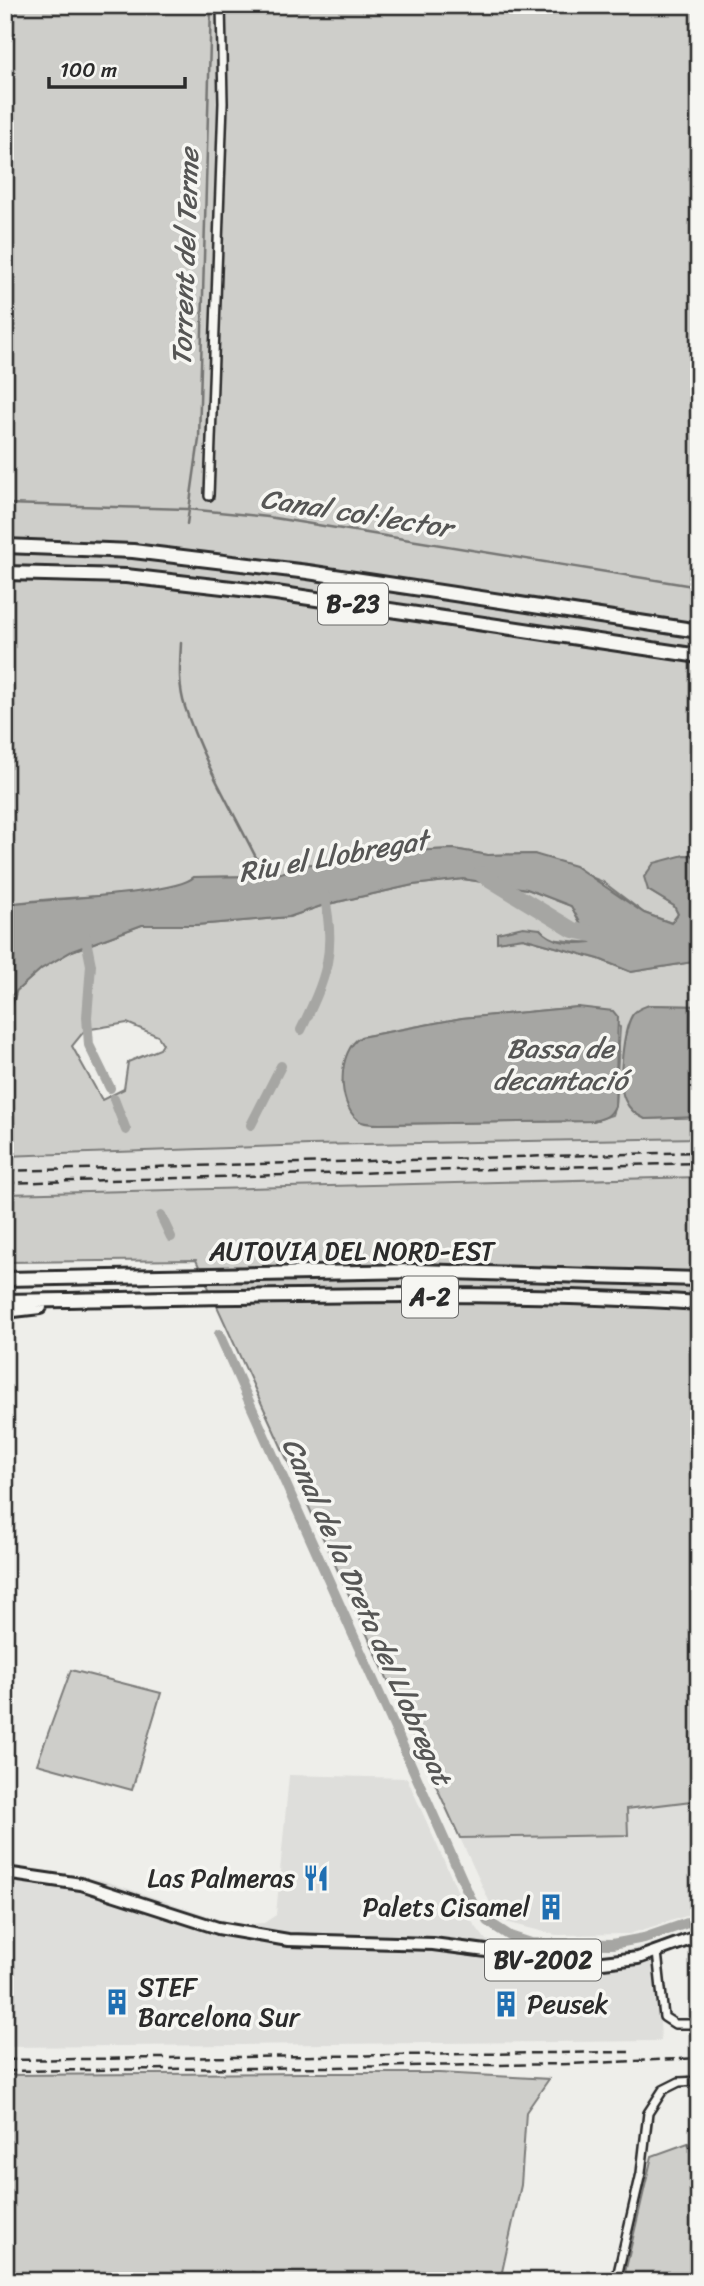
<svg xmlns="http://www.w3.org/2000/svg" width="704" height="2286" viewBox="0 0 704 2286" font-family="Sriracha,sans-serif">
  <style>
    .built { fill: #dededb }
    .green { fill: #cececa; stroke: #7c7c7a; stroke-width: 2; fill-rule: evenodd }
    .water { fill: #a6a6a3; stroke: #757573; stroke-width: 2 }
    .lines { fill: none; stroke-linecap: round; stroke-linejoin: round }
    .stream { stroke: #757573; stroke-width: 2.5 }
    .canal { stroke: #a6a6a3; stroke-width: 10 }
    .river { stroke: #a6a6a3; stroke-width: 16 }
    .minor-casing { stroke: #2b2b2b; stroke-width: 12 }
    .primary-casing { stroke: #2b2b2b; stroke-width: 16 }
    .motorway-casing { stroke: #2b2b2b; stroke-width: 18 }
    .minor { stroke: #f6f6f2; stroke-width: 7 }
    .primary { stroke: #f6f6f2; stroke-width: 10 }
    .motorway { stroke: #f6f6f2; stroke-width: 12 }
    .rail { stroke: #2b2b2b; stroke-width: 2.5; stroke-dasharray: 10 5; stroke-linecap: butt }
    .labels { text-anchor: middle; dominant-baseline: central; stroke-width: 7; stroke-linejoin: round; paint-order: stroke }
    .shield { fill: #f6f6f2; stroke: #686867; stroke-width: 2 }
    .shield-label { font-size: 24px; font-weight: bold; fill: #2b2b2b }
    .street-label { font-size: 26px; fill: #2b2b2b; stroke: #f6f6f2 }
    .poi-label { font-size: 26px; fill: #2b2b2b; stroke: #f6f6f2; text-anchor: end }
    .water-label { font-size: 28px; font-style: italic; fill: #565655; stroke: #f6f6f2 }
  </style>
  <rect width="100%" height="100%" fill="#eeeeea"/>
  <filter id="ink" filterUnits="userSpaceOnUse"><feTurbulence type="fractalNoise" baseFrequency=".0143" numOctaves="2"/><feDisplacementMap in="SourceGraphic" scale="14" xChannelSelector="R" yChannelSelector="G"/><feConvolveMatrix kernelMatrix="1 2 1 2 8 2 1 2 1" color-interpolation-filters="sRGB"/></filter>
  <g filter="url(#ink)">
    <path class="built" d="M699,1138V1177L5,1194V1156L310,1145Z
      M289,1775L407,1778L470,1919L486,1940L531,1951L602,1956L656,1943L661,2041L5,2047V1864L102,1880L236,1925L264,1923L276,1915Z
      M699,1800V1912L629,1934L556,1935L498,1920L460,1838L628,1835L626,1809Z"/>
    <path class="green" d="M5,5H699V856L684,855L648,890L674,906L678,914L672,923L644,913L603,882L534,854L488,855L454,849L409,851L305,865L272,876L194,877C170,900 46,894 5,905Z
      M463,879L527,889L571,906L592,943L548,939L540,929L497,941L523,938L599,959L631,972L699,961V1006L649,1005L645,1119L699,1117V1138L310,1145L5,1156V1001L41,969L72,951L142,925H196L289,917L324,905L413,885ZM578,1007L620,1027L615,1106L612,1115L593,1121L380,1124L342,1084L350,1050L361,1037L462,1018ZM127,1023L158,1036L163,1044L160,1049L128,1062L124,1089L102,1100L72,1046L85,1030Z
      M699,1177V1800L627,1809L628,1835L460,1838L196,1260L5,1262V1194Z
      M71,1670L161,1693L132,1790L37,1764Z
      M304,2073H439L549,2079L526,2112L521,2185L500,2281H284L252,2272L246,2281H5V2075Z
      M688,2143L699,2165V2281H623L652,2156Z"/>
    <path class="water" d="M454,849L488,855L534,854L575,866L644,913L671,923L678,914L674,906L648,890L644,877L654,863L684,855L699,856V961L631,972L599,959L523,938L497,942V933L523,927L540,929C553,944 573,944 591,942L571,906L527,889L463,879L413,885L324,905L289,917L196,925H142L72,951L41,969L5,1001L7,904C41,899 175,895 194,877L272,876L305,865L409,851Z
      M649,1005L699,1006V1117L645,1119C636,1115 629,1109 625,1100C617,1085 623,1025 634,1013C639,1008 644,1007 649,1005Z
      M578,1007L613,1011L618,1017L615,1106C610,1117 605,1118 593,1121L380,1124C372,1124 363,1124 358,1120C337,1104 337,1050 361,1037L462,1018Z"/>
    <g class="lines">
      <path class="stream" d="M5,504L188,509L268,517L699,587
        M187,524L199,439L211,5
        M181,643C180,664 178,686 185,707C204,766 239,820 265,876
        M5,1029L16,992"/>
      <path class="canal" d="M85,935L91,965L87,1017L89,1045L110,1088
        M301,1030C326,978 337,952 324,894
        M114,1099L126,1130
        M251,1125L281,1066
        M161,1216L171,1237
        M219,1334L474,1906
        M487,1921L510,1936L531,1943L612,1944L644,1938L699,1919"/>
      <path class="river" d="M481,874L573,930L606,937"/>
      <g class="minor-casing">
        <path id="minor" d="M209,496L223,103L221,5
          M657,1952L664,2017L675,2024H699
          M616,2281L641,2173L648,2113L663,2090L679,2082L699,2081"/>
      </g>
      <g class="primary-casing">
        <path id="primary" d="M5,1873L81,1884L218,1928L288,1940L433,1944L585,1964L638,1958L699,1936"/>
      </g>
      <g class="motorway-casing">
        <path id="motorway" d="M5,546L133,551L308,572L699,631
          M5,573L126,576L276,593L699,656
          M5,1279L416,1271L699,1279
          M5,1301C236,1298 468,1288 699,1303
          M5,1311L40,1307"/>
      </g>
      <use href="#minor" class="minor"/>
      <use href="#primary" class="primary"/>
      <use href="#motorway" class="motorway"/>
      <path class="rail" d="M5,1171L699,1152
        M5,1183L699,1163
        M5,2060L629,2052
        M5,2071L571,2064L699,2058"/>
    </g>
  </g>
  <defs>
    <g id="restaurant-bare" transform="scale(2.1)"><path d="M-5-6h1v4h1v-4h1v4h1v-4h1v5L-1.5 .5V6h-2V.5L-5-1ZM5-6V6H3V1.5H1.5Q1.5-4 5-6Z" fill="#1f6fb2" stroke="#f6f6f2" stroke-width="2.5" paint-order="stroke"/></g>
    <g id="building-bare" transform="scale(2.1)"><path d="M-4-6H4V6H1V3H-1V6H-4ZM-2.5-4.3h1.7v1.8h-1.7ZM.8-4.3h1.7v1.8H.8ZM-2.5-1h1.7V.8h-1.7ZM.8-1h1.7V.8H.8Z" fill="#1f6fb2" stroke="#f6f6f2" stroke-width="2.5" paint-order="stroke"/></g>
  </defs>
  <g fill-rule="evenodd">
    <use href="#restaurant-bare" x="316" y="1878"/>
    <use href="#building-bare" x="551" y="1907"/>
    <use href="#building-bare" x="117" y="2002"/>
    <use href="#building-bare" x="506" y="2004"/>
  </g>
  <g class="labels">
    <g class="shield">
      <rect x="318" y="583.5" width="70" height="41" rx="5"/>
      <rect x="402" y="1276.5" width="56" height="41" rx="5"/>
      <rect x="485" y="1939.5" width="116" height="41" rx="5"/>
    </g>
    <g class="shield-label">
      <text x="353" y="604">B-23</text>
      <text x="430" y="1297">A-2</text>
      <text x="543" y="1960">BV-2002</text>
    </g>
    <g class="street-label">
      <text x="352" y="1251">AUTOVIA DEL NORD-EST</text>
    </g>
    <g class="poi-label">
      <text x="295" y="1878">Las Palmeras</text>
      <text x="530" y="1907">Palets Cisamel</text>
      <text x="138" y="1987" text-anchor="start">STEF<tspan x="138" dy="30">Barcelona Sur</tspan></text>
      <text x="527" y="2004" text-anchor="start">Peusek</text>
    </g>
    <g class="water-label">
      <text transform="translate(185 257) rotate(-88)">Torrent del Terme</text>
      <text transform="translate(356 513) rotate(9)">Canal col·lector</text>
      <text transform="translate(333 856) rotate(-10)">Riu el Llobregat</text>
      <text x="560" y="1048">Bassa de<tspan x="560" dy="32">decantació</tspan></text>
      <text transform="translate(367 1611) rotate(66)">Canal de la Dreta del Llobregat</text>
    </g>
  </g>
  <rect width="704" height="2286" fill="none" stroke="#f6f6f2" stroke-width="28"/>
  <rect x="14" y="14" width="676" height="2258" fill="none" stroke="#2b2b2b" stroke-width="2.5" filter="url(#ink)"/>
  <path d="M49 77v10h136v-10" fill="none" stroke="#2b2b2b" stroke-width="3.5"/>
  <text x="60" y="77" font-size="21" fill="#2b2b2b" stroke="#f6f6f2" stroke-width="5" paint-order="stroke">100 m</text>
</svg>
